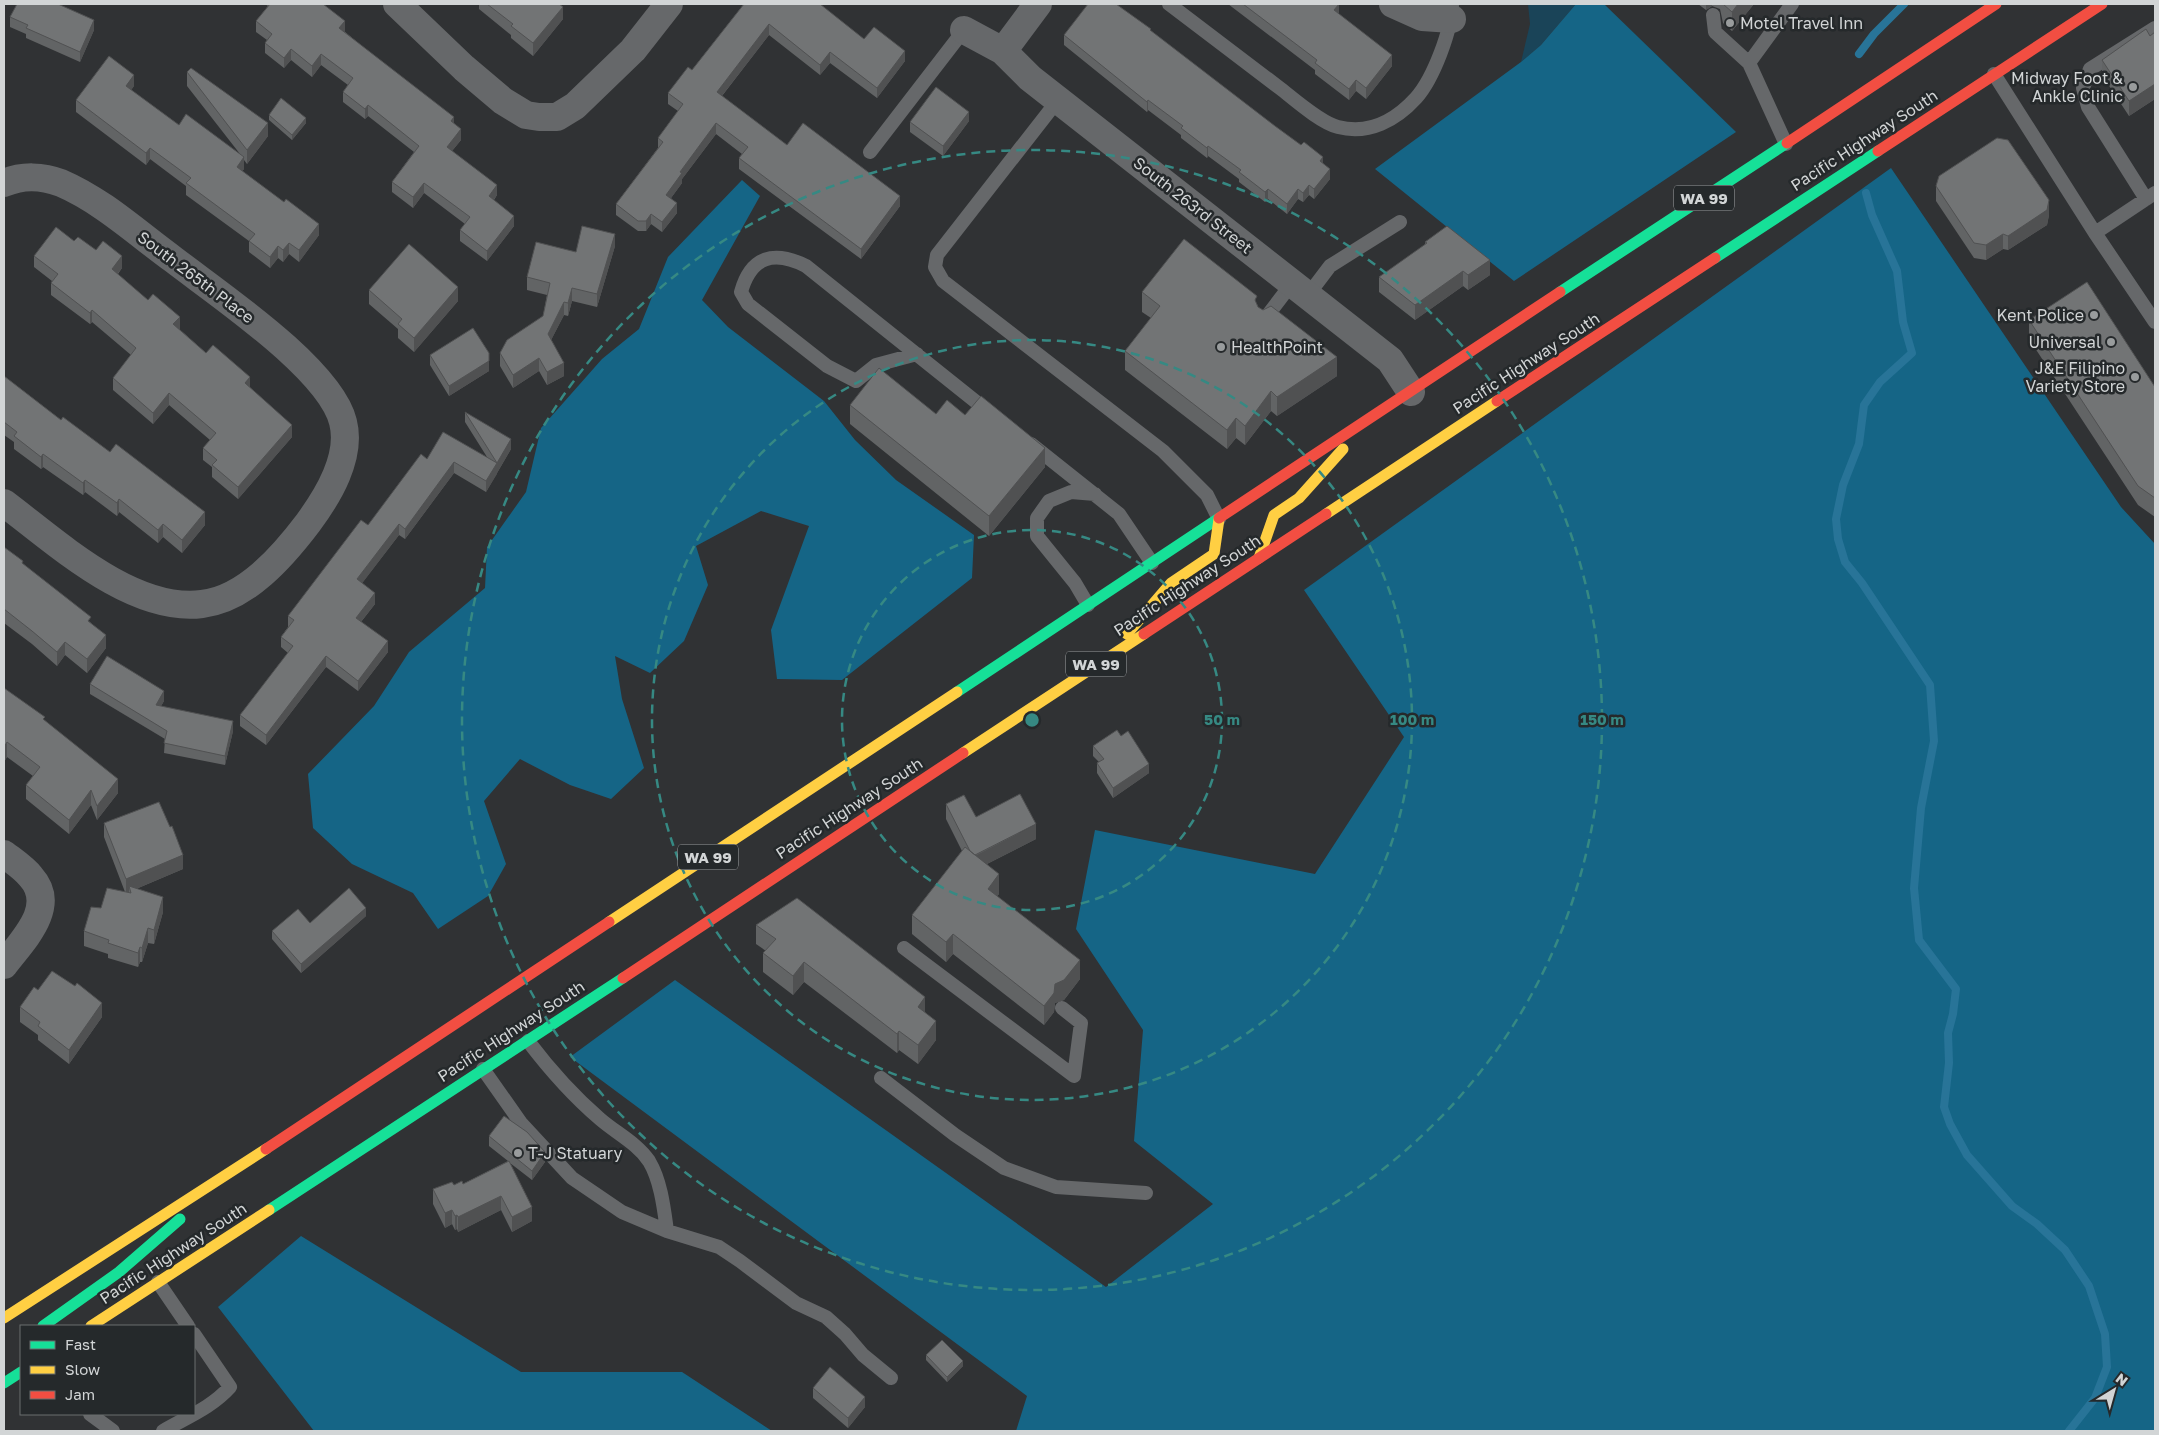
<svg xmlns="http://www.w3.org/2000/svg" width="2159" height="1435" viewBox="0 0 2159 1435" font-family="'Golos Text',sans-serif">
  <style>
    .green { fill: #1a4458 }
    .forest { fill: #156586 }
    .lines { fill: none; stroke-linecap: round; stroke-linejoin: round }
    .stream { stroke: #287498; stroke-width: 8 }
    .lane { stroke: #66686a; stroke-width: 14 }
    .street { stroke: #66686a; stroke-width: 28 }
    .fast { stroke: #16e098; stroke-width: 11 }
    .slow { stroke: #ffcf43; stroke-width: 11 }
    .jam { stroke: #f24e42; stroke-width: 11 }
    .wall { fill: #626465 }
    .shaded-wall { fill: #505152 }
    .building { fill: #727475; stroke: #505152 }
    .ring { fill: none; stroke: #368983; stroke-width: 2.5; stroke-dasharray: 9 6 }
    .poi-dot { fill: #999c9d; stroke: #25292b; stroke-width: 2 }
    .labels { text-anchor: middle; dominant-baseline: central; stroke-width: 5; stroke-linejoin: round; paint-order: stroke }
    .shield { fill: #25292b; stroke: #9ea1a3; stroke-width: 1 }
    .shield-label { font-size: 15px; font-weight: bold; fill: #d2d5d6 }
    .poi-label { font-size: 16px; fill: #d2d5d6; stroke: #25292b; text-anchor: end }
    .street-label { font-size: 16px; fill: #d2d5d6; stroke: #25292b }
    .centre { fill: #368983; stroke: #25292b; stroke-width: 2.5 }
    .ring-label { font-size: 15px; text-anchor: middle; font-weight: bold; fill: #368983; stroke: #25292b; stroke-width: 5; stroke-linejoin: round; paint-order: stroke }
  </style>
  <rect width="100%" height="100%" fill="#303234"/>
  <path class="green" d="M1528,4H1576L1541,45L1521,62L1530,24Z"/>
  <path class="forest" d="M1576,4H1604L1736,132L1514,281L1375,169L1521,62L1541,45Z
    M1891,168L2121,507L2155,544V1431H1016L1027,1396L570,1057L675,980L1106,1287L1213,1204L1134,1141L1143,1030L1076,929L1095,830L1315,874L1404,737L1304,590Z
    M742,180L760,196L702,300L728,327L824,401L855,440L896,480L974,535L972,578L842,680L777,679L771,630L809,526L761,511L696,546L708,585L684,641L650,673L615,656L622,699L644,768L611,799L570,785L520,759L484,801L506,864L488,896L438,929L413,893L352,864L313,828L308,774L374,706L409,652L485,588L487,547L526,492L541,428L602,359L639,329L668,257Z
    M301,1236L521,1372H682L772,1431H314L218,1307Z"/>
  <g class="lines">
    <path class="stream" d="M1859,54L1874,34L1904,4
      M1866,193L1872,215L1897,271L1903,322L1912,353L1880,382L1864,405L1859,444L1843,485L1836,519L1838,539L1845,562L1862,583L1930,685L1934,741L1921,808L1914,888L1919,940L1956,989L1953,1014L1948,1033L1949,1063L1944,1107L1950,1124L1967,1155L2012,1206L2037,1224L2065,1250L2089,1286L2105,1334L2107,1367L2095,1398L2069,1431"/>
    <path class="lane" d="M1169,4C1206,32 1244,61 1281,89C1295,100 1321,123 1338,127C1369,135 1396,120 1416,98C1433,79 1452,30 1452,4
      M1713,15L1715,32L1749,63
      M1994,74L2095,233L2155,322
      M1058,100L937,255L935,267L943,281L1163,451L1207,495L1219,519
      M1786,144L1749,63L1792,4
      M870,152L964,30
      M2146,199L2088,107L2083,88L2090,69L2155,28
      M2095,233L2155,193
      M1308,295L1330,266L1400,222
      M1264,320L1293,282
      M917,354L876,365L856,381L827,366L748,304L741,292C751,256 774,250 806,266L990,413
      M1031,444L1119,514L1152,563
      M1088,605L1075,583L1037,536V518L1049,501L1071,492L1095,494
      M904,948L1074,1076L1081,1023L1062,1008
      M528,1041C550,1070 572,1095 600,1119C616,1133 637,1143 649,1161C661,1181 664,1209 667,1231
      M483,1069L521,1123L572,1178L622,1212L667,1231L719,1247L740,1261L796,1303L826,1317L845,1334L863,1355L891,1378
      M881,1078L955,1135L1004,1168L1056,1187L1146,1193
      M158,1282L188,1326
      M90,1414L113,1431
      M163,1431C187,1417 211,1408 230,1387L194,1334"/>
    <path class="street" d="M397,4L464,68L503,101L526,115L539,117H557L575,106L633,50L669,4
      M1393,4L1422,17L1452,19
      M964,30L1003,51L1030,78L1390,360L1411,392
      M1003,51L1038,4
      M4,183C22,175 43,176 61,183C103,201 138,234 174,260C218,294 330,369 343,422C352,457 328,496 308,523C283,556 246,599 202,604C132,613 56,542 4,503
      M4,854C13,861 24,868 31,877C58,907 22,941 4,965"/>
    <path class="fast" d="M1715,258L1878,151
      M1560,292L1787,143
      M957,692L1219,518
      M269,1210L623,978
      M43,1326L119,1272L180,1219
      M4,1383L21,1372"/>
    <path class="slow" d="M1326,514L1497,401
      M1259,558L1274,515L1299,498L1343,449
      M1127,634L1171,583L1214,554L1219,519
      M963,753L1144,634
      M609,922L957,692
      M4,1318L266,1149
      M91,1326L269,1210"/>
    <path class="jam" d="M1787,143L1996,4
      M1878,151L2102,4
      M1497,401L1715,258
      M1219,518L1560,292
      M1144,634L1326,514
      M623,978L963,753
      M266,1149L609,922"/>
  </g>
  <path class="wall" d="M265,4H323L344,31L454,124L461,140L452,151L497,195L494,200L514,226L487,261L460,241V230L465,224L424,193L413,208L392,192V182L414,152L368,116L365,119L343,102V92L348,85L321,65L312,77L291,60L284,68L265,53V43L267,40L256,32V21L268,6Z
    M479,4H562L561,5L563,19L533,56L511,38V35L479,9Z
    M744,4L864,39L905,61L877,98L830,63L820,75L769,35L722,96L787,145L900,206L861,259L739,169V158L742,154L716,134L682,179V183L671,198L677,213L662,232L651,224L646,231H638L616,215V204L658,148V138L678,111L668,104V93L692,70Z
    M1228,4H1339V14L1392,66L1366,99L1356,91L1349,100L1315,74V70Z
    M1698,4H1754L1732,31L1723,23L1720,9L1712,6L1706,10Z
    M10,17L94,30L80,62L26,38V34L10,27Z
    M1151,31L1323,164L1330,179L1314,199L1309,195L1303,202L1298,199L1287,214L1268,199L1265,202L1239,182V179L1208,156L1207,158L1181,138V135L1148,110L1147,112L1064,45V35Z
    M2155,32V99L2129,116L2102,75V60Z
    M187,72L268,136L247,164L244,160V169L242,171L319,235L299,262L289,254L283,262L278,258L270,268L249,252V241L186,195V186L150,159L146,165L76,112V100L134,86L131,90L179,125L240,154L187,86Z
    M269,115L306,123L292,140L269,120Z
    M969,121L943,156L910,132V122Z
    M1936,186L2049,215L2047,225L2008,250L2003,249L1986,260L1974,258L1936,201Z
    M74,241L96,250L122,268L118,274L206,353L250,388L292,437L238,499L212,477V467L203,460V448L210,440L169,405L153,424L113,390V378L131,355L92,322L90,324L51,295V283L52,281L34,267V256Z
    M1425,242L1490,275L1468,290L1463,286L1415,320L1379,292V277L1425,245Z
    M615,246L597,307L572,301L568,316L564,315L551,340L564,376L547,385L539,371L513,388L500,366V353L543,316L547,295L527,290V277L576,252Z
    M369,290L458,301L414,352L398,338V329L369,304Z
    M1142,292L1257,304L1258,307L1337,376L1277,416L1271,411L1245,445L1236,438L1227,449L1125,370V351L1151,318L1142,312Z
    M2029,320L2155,387V517L2138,505L2029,339Z
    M430,355L489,371L449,396L430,365Z
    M4,376L61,420L205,525L182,553L163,537L158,543L119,512L117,516L85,492L83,495L43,467L41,469L14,449V442L4,435Z
    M850,405L936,414L965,415L1045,467L989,536L850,424Z
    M465,412L511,449L486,492L454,473L405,539L399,535L362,583L375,604L361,622L388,652L358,691L326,667L266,745L240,726V715L288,653L281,647V637L288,627V616L427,459L487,457L465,422Z
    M4,547L91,623L106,648L87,673L65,655L57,666L32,644L4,623Z
    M90,684L164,701L161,706L233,731L225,765L164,753L165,739L90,694Z
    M4,688L45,721L118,793L97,820L91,805L69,834L26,799V785L33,776L7,757L4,762Z
    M1121,736L1149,773L1113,798L1097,773V763L1099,762L1093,756V746Z
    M946,804L976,817L1036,839L987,864L999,894L997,896L1080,979L1064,1000L1055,1003L1054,1012L1044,1025L953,954L946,962L912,934V915L962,851L946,819Z
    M104,823L183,869L136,889L163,912L154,944L148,943L142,962H140L138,967L108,958V954L84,946V931L101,908L125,892L104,837Z
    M366,916L301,973L272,939V931L310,923Z
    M756,925L925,1012L936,1040L918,1064L899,1050L897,1053L804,982L793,995L763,972V953L766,951L756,944Z
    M38,990L102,1017L69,1064L38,1040V1035L20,1022V1007Z
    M489,1136L545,1162L532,1180L510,1163L532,1221L512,1232L501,1210L458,1232L457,1229L455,1230L452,1224L445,1228L433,1204V1189L463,1184L508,1161L489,1146Z
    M926,1355L963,1366L947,1382L926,1360Z
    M813,1388L865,1407L848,1428L813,1398Z"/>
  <path class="shaded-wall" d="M1339,4V14L1334,10Z
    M1706,4H1712V6L1706,10Z
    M1738,4H1754L1732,31V12Z
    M563,7V19L533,56V43Z
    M94,20V30L80,62V52Z
    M345,21V31L339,38V28Z
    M769,24V35L717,102V92Z
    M291,49V60L284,68V58Z
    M905,51V61L877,98V88Z
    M830,52V63L820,75V65Z
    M321,54V65L312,77V66Z
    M1392,55V66L1366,99V88Z
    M134,75V86L126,97V86Z
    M1356,80V91L1349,100V89Z
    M2155,84V99L2129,116V101Z
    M1148,100V110L1147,112V102Z
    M368,105V116L365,119V109Z
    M969,112V121L943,156V146Z
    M454,117V127L451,121Z
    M306,118V123L292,140V135Z
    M268,123V136L247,164V150Z
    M716,123V134L682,179V183L666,205V195L680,172Z
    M461,129V140L447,157V147Z
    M1208,146V156L1207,158V148Z
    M150,148V159L146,165V153Z
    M244,157V169L237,178V167Z
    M1323,157V167L1320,161Z
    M1330,169V179L1314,199V189Z
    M424,183V193L413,208V197Z
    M497,185V195L489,206V196Z
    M1309,185V195L1303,202V193Z
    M1268,189V199L1265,202V192Z
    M1298,189V199L1287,214V204Z
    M900,196V206L861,259V249Z
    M2049,200V215L2047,225L2008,250V236Z
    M677,203V213L662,232V222Z
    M651,214V224L646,231V221Z
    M514,216V226L487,261V251Z
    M319,224V235L299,262V250Z
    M615,234V246L597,307V294Z
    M2003,234V249L1986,260V245Z
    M289,243V254L283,262V250Z
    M278,246V258L270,268V257Z
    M122,256V268L112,280V269Z
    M1490,260V275L1468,290V275Z
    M1463,271V286L1415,320V305Z
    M458,287V301L414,352V338Z
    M572,288V301L568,316V303Z
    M564,302V315L548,346V334Z
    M92,310V322L90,324V313Z
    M180,317V329L173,336V324Z
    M1337,357V376L1277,416V397Z
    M539,358V371L513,388V375Z
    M489,361V371L449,396V386Z
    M564,363V376L547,385V372Z
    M250,377V388L245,383Z
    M1271,391V411L1245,445V426Z
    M169,393V405L153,424V413Z
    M1236,418V438L1227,449V430Z
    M292,425V437L238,499V487Z
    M511,439V449L497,473V463Z
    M1045,448V467L989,536V516Z
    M43,454V467L41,469V457Z
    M454,462V473L405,539V529Z
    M497,463V474L486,492V481Z
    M85,480V492L83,495V483Z
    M119,499V512L117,516V503Z
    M205,512V525L182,553V540Z
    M163,524V537L158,543V530Z
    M399,524V535L357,590V579Z
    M375,593V604L356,628V618Z
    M106,635V648L87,673V659Z
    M388,641V652L358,691V681Z
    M65,642V655L57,666V652Z
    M326,656V667L266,745V735Z
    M164,691V701L156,715V705Z
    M233,721V731L225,765V756Z
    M7,742V757L4,762V747Z
    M1149,764V773L1113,798V788Z
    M118,779V793L97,820V806Z
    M91,790V805L69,834V820Z
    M1036,824V839L973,871V857Z
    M183,855V869L131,891L129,886V892L126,893V879Z
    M999,874V894L988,908V889Z
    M163,897V912L154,944V930Z
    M366,908V916L301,973V964Z
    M148,928V943L142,962V948Z
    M953,934V954L946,962V942Z
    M140,947V962L138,967V953Z
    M1080,960V979L1064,1000L1055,1003L1054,1012L1044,1025V1006L1055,984Z
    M804,962V982L793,995V976Z
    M925,997V1016L918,1007Z
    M102,1003V1017L69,1064V1050Z
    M936,1021V1040L918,1064V1045Z
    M899,1031V1050L897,1053V1034Z
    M545,1152V1162L532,1180V1171Z
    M501,1196V1210L458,1232V1217Z
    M532,1207V1221L512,1232V1217Z
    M452,1210V1224L445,1228V1213Z
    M457,1215V1229L455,1230V1216Z
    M963,1361V1366L947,1382V1377Z
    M865,1397V1407L848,1428V1418Z"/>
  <path class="building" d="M17,4H58L94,20L80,52L26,28L28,25L10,17Z
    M270,4H323L345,21L339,28L454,117L451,121L461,129L447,147L497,185L489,196L514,216L487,251L460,230L470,217L424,183L413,197L392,182L419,146L368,105L365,109L343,92L353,78L321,54L312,66L291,49L284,58L265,43L272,34L256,21Z
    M487,4H559L563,7L533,43L511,26L513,24Z
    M744,4H820L864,39L874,27L905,51L877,88L830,52L820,65L769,24L717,92L787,145L803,123L900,196L861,249L739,158L748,147L716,123L680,172L682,173L666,195L677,203L662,222L651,214L646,221H638L616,204L663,142L658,138L683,104L668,93L688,67L692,70Z
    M1088,4H1116L1151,29L1150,30L1275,126L1301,145L1304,142L1323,157L1320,161L1330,169L1314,189L1309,185L1303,193L1298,189L1287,204L1268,189L1265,192L1239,172L1241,170L1208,146L1207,148L1181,128L1183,126L1148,100L1147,102L1064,35Z
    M1243,4H1339L1334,10L1392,55L1366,88L1356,80L1349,89L1315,63L1317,60Z
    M1723,4H1738L1732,12Z
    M2146,29L2150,36L2155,32V84L2129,101L2102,60Z
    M109,56L134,75L126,86L179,125L186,114L244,157L237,167L284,202L286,199L319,224L299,250L289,243L283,250L278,246L270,257L249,241L255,234L186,183L191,178L150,148L146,153L76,100Z
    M191,68L268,123L247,150L187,72Z
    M936,87L969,112L943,146L910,122Z
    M281,98L306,118L292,135L269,115Z
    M1997,138L2008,140L2049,200L2047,210L2008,236L2003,234L1986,245L1974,243L1936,186L1939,176Z
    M582,226L615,234L597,294L572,288L568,303L564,302L548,334L564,363L547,372L539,358L513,375L500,353L507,340L543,316L550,283L527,277L536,242L576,252Z
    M1447,226L1490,260L1468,275L1463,271L1415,305L1379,277L1427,243L1425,242Z
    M56,227L74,241L78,237L96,250L103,241L122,256L112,269L148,300L153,294L180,317L173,324L206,353L213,345L250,377L245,383L292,425L238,487L212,465L217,460L203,448L216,433L169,393L153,413L113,378L136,348L92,310L90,313L51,283L58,274L34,256Z
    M1184,239L1257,296L1255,300L1258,307L1263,310L1271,306L1337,357L1277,397L1271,391L1245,426L1236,418L1227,430L1125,351L1160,306L1142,292Z
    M409,244L458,287L414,338L398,324L402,319L369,290Z
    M2087,282L2155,387V498L2138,486L2029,320Z
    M473,328L489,353V361L449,386L430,355Z
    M879,368L936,414L947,400L965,415L981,396L1045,448L989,516L850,405Z
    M4,376L61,420L63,417L110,452L116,444L205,512L182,540L163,524L158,530L119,499L117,503L85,480L83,483L43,454L41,457L14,436L17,432L4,422Z
    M465,412L511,439L497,463Z
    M443,432L497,463L486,481L454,462L405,529L399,524L357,579L375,593L356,618L388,641L358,681L326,656L266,735L240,715L293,646L281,637L294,620L288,616L361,520L368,525L421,454L427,459Z
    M4,547L23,561L22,563L91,617L88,621L106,635L87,659L65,642L57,652L32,631L4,609Z
    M107,656L164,691L156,705L233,721L225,756L164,743L167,731L90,684Z
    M4,688L45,717L43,719L118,779L97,806L91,790L69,820L26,785L40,767L7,742L4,747Z
    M1117,730L1121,736L1128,731L1149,764L1113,788L1097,763L1104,759L1093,746Z
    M1020,794L1036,824L975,855L970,851L946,804L964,795L976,817Z
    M159,802L170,827L172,826L183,855L126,879L104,823Z
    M965,847L999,874L988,889L1080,960L1064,980L1055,984L1054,993L1044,1006L953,934L946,942L912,915Z
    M129,886L163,897L154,930L148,928L142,948L140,947L138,953L108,943L109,940L84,931L91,907L101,908L107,888L131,893Z
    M349,888L366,908L301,964L272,931L298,909L310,923Z
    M797,898L925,997L918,1007L936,1021L918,1045L899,1031L897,1034L804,962L793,976L763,953L776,939L756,925Z
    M52,971L75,986L77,983L102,1003L69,1050L38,1026L40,1022L20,1007L34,987L38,990Z
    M504,1116L527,1132L545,1152L532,1171L489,1136Z
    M509,1161L532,1207L512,1217L501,1196L458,1217L457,1215L455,1216L452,1210L445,1213L433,1189L452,1182L454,1185L462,1181L463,1184Z
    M942,1340L963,1361L947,1377L926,1355Z
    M830,1367L865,1397L848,1418L813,1388Z"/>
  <g class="ring">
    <circle cx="1032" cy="720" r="190"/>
    <circle cx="1032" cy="720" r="380"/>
    <circle cx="1032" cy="720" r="570"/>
  </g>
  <g class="poi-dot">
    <circle cx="1730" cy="23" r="5"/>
    <circle cx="2133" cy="87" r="5"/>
    <circle cx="2094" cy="315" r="5"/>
    <circle cx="2111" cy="342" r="5"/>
    <circle cx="1221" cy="347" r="5"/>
    <circle cx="2135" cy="377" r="5"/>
    <circle cx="518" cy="1153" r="5"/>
  </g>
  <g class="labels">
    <g class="shield">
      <rect x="1674" y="185.5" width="60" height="25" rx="4"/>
      <rect x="1066" y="651.5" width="60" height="25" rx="4"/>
      <rect x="678" y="844.5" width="60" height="25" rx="4"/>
    </g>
    <g class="shield-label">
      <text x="1704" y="198">WA 99</text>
      <text x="1096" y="664">WA 99</text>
      <text x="708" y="857">WA 99</text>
    </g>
    <g class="poi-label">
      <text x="1740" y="23" text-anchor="start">Motel Travel Inn</text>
      <text x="2123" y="78">Midway Foot &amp;<tspan x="2123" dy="18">Ankle Clinic</tspan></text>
      <text x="2084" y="315">Kent Police</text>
      <text x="2101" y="342">Universal</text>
      <text x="1231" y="347" text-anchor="start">HealthPoint</text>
      <text x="2125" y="368">J&amp;E Filipino<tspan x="2125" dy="18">Variety Store</tspan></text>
      <text x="528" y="1153" text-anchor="start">T-J Statuary</text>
    </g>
    <g class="street-label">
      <text transform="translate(1864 140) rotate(-33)">Pacific Highway South</text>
      <text transform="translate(1193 205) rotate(38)">South 263rd Street</text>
      <text transform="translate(196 277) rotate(37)">South 265th Place</text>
      <text transform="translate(1526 363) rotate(-33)">Pacific Highway South</text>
      <text transform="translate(1187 585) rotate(-33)">Pacific Highway South</text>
      <text transform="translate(849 808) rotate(-33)">Pacific Highway South</text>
      <text transform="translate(511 1031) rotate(-33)">Pacific Highway South</text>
      <text transform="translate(173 1253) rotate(-33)">Pacific Highway South</text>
    </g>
  </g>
  <circle cx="1032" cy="720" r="8" class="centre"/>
  <g class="ring-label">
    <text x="1222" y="725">50 m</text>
    <text x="1412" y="725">100 m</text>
    <text x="1602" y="725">150 m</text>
  </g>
  <rect width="2159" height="1435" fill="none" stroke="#d2d5d6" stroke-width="10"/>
  <rect x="20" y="1325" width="175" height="90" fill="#25292b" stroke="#6a6e6f"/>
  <rect x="30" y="1341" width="25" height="8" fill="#16e098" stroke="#6a6e6f"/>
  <text x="65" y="1350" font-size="15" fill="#d2d5d6">Fast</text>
  <rect x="30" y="1366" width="25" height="8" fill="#ffcf43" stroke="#6a6e6f"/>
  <text x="65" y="1375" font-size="15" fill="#d2d5d6">Slow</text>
  <rect x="30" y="1391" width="25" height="8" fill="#f24e42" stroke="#6a6e6f"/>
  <text x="65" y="1400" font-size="15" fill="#d2d5d6">Jam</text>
  <g transform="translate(2114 1390) rotate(37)" stroke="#25292b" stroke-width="4" paint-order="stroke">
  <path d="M0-4L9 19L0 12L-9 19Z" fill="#d2d5d6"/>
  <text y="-8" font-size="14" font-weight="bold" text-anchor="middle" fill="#d2d5d6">N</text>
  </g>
</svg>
